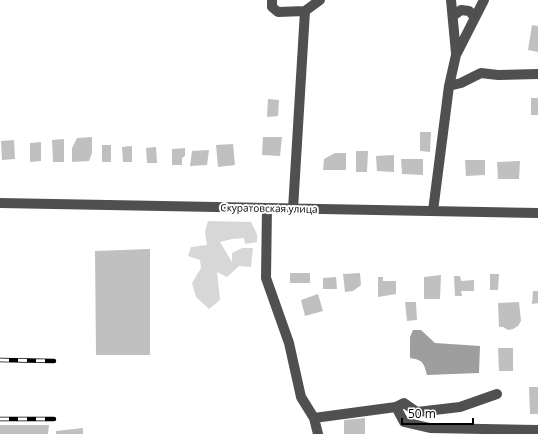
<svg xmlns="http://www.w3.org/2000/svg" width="538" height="434" viewBox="0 0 538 434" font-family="'Open Sans',sans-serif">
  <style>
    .green { fill: #d7d7d7 }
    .water { fill: #9e9e9e }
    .building { fill: #c0c0c0 }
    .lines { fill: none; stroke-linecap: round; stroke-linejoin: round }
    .minor { stroke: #505050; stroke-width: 10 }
    .rail-casing { stroke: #000; stroke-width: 4.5 }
    .rail { stroke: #fff; stroke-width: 3; stroke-dasharray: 9; stroke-linecap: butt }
    .labels { text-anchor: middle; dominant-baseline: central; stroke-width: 4; stroke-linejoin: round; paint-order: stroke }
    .street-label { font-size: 10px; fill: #000; stroke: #fff }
  </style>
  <rect width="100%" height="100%" fill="#fff"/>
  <path class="green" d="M208,221L251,222L257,234V242L245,244L244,238L232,239L220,242L232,262V253L242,248H253L251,267L239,266L227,277L217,272L220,300L209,309L196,297L192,283L201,268L200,260L188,256L191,247L207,245L205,232Z"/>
  <path class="water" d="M413,330H421L435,343L480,346L479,373L427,375C424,363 423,360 410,358V337Z"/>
  <path class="building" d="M532,25L538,26V52L528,50Z
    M531,98H538V115H531Z
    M268,99L279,100L278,116L267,117Z
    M420,132H431L430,152L420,151Z
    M92,137V153L89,161L72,162V148L77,138Z
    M263,137H282L280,156L262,155Z
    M64,139V162H53L52,140Z
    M14,140L15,159L2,160L1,141Z
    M41,142V161L30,162V143Z
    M233,144L235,165L218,167L216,145Z
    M102,145H111V162H102Z
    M132,146V162H123L122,147Z
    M156,147L157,163H147L146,148Z
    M185,148V156L182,158V165H172V149Z
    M209,150L207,165L190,166L192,151Z
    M356,151H368L367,172H356Z
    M335,153H346V170H323L324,159Z
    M394,155V172L377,171L376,156Z
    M401,159H423V175L402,174Z
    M465,160H485V175L466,176Z
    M520,161L519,179H498L497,162Z
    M150,249V355H96L95,251Z
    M290,273H310V283H290Z
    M360,273L361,285L353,291L345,292L343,274Z
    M490,274H499L498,290H490Z
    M441,275L440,299H424V277Z
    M454,276H460L461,281L474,280V291H461L462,296H455Z
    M336,277L337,289H323V278Z
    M378,277H383V281H396V294L378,297Z
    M533,291H538V303L532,304Z
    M318,294L323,311L305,316L301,300Z
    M405,302H416L417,320L407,321Z
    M519,302L521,321L518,326L513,329L508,330L503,327H499L498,303Z
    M498,348H513V371H499Z
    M529,387H538V414H530Z
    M365,418V434H344V420Z
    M0,425H49L48,434H0Z
    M83,428V434H56V431Z"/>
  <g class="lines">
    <path class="minor" d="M272,0V7L278,12L305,11
      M451,0L456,53
      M453,16L461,10L469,11L475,17
      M449,86L461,83L481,73L498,75L538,74
      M0,203L538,213
      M267,208L266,278L289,343L301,397L314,418L318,434
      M293,209L305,11L320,0
      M433,211L449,86L456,55L484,0
      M396,407L404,422L430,428L538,430
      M314,418L396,407L404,403L417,412L460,407L497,394"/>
    <g class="rail-casing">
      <path id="rail" d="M0,360L54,361
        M0,419H54"/>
    </g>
    <use href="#rail" class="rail"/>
  </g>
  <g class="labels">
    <g class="street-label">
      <text transform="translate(269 208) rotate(1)">Скуратовская улица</text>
    </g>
  </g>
  <path d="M402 418v6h71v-6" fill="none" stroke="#000000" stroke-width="2"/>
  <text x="408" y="418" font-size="12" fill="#000000" stroke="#ffffff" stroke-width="3" paint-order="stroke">50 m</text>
</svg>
